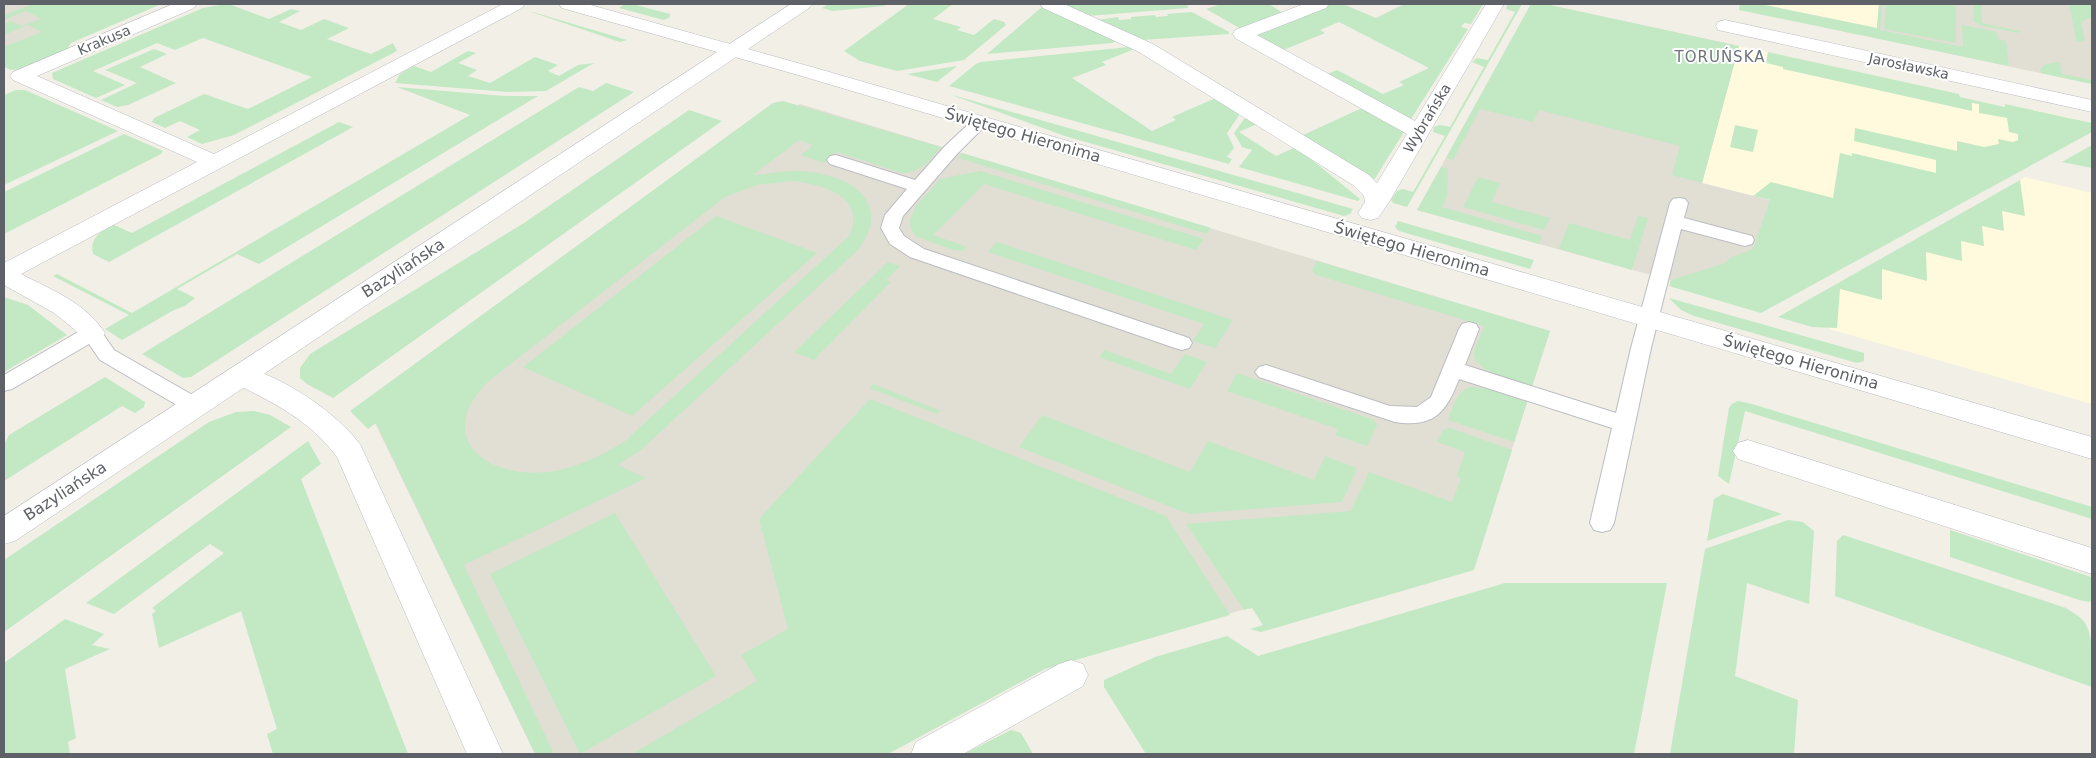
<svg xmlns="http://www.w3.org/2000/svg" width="2096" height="758" viewBox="0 0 2096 758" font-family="'DejaVu Sans',sans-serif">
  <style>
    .commercial { fill: #fff9dd }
    .education { fill: #e1ded4 }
    .green { fill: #c2e9c4; fill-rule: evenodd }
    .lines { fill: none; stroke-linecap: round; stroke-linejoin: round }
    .lane-casing { stroke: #bbbdc2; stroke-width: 2 }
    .street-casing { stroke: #bbbdc2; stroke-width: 1 }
    .secondary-casing { stroke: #bbbec4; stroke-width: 1 }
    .lane { fill: #fff; fill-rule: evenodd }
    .street { fill: #fff; fill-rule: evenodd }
    .secondary { fill: #fff; fill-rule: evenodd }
    .labels { text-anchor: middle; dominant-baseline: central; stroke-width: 4; stroke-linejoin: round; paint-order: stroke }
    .far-street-label { font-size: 14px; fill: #5e6167; stroke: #fff }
    .far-neighbourhood-label { font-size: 15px; letter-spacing: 1px; fill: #6e7379; stroke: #fff }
    .street-label { font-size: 16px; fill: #5e6167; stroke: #fff }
  </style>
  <rect width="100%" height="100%" fill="#f1efe6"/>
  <path class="commercial" d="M1760,4H1879L1877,28L1834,19Z
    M1739,46L1959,94L1960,97L2005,107V104L2076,119L2087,128L1871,226L1702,183Z
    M2025,177L2092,193V404L1829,329L1832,287Z"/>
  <path class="education" d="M4,4H152L4,66Z
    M1531,4H1545L1739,46L1702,183L1871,226L1687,285L1417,210Z
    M1879,4H2092V84L1876,38Z
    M800,104L1550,331L1483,540L745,754H535L375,423Z"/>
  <path class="green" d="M28,4H170L159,5L71,43L66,51L22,69L11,70L4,67V45H9L42,32L28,25L4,35V23L11,21L22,26L41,19L26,11L4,20V15L30,5Z
    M225,4H233L231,5L269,19L291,9L300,11L279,22L301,30L324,19L349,28L327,39L371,54L393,43L397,51L234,135L202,144L187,137L200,130L180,121L165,128L152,122L154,118L204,94L248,109L312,77L203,38L175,50L157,43L93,71L125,85L96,98L53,79L52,73L203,8Z
    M625,4H632L670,14V17L664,20L619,8Z
    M829,4H887L884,6L833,11L822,8Z
    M909,4H953L933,19L961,27L957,30L974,35L994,19L1004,22L1006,25L964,60L897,71L860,61L844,51Z
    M1061,4H1185L1188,6V8L1088,16Z
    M1221,4H1269L1283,13L1243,30L1206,9Z
    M1330,4H1343L1376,18L1404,4H1483L1471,24L1464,23L1461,27L1468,29L1411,119L1325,75L1337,70L1383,94L1404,85L1399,82L1429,68L1339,22L1320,30L1325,33L1281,51L1252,34Z
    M1507,4H1522L1407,207L1393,203L1391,200L1397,191L1403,189L1413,192L1445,136L1433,132L1434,127L1440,125L1450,127L1484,67L1472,62L1477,58L1488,60L1515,12L1506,9Z
    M1531,4H1545L1739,46L1702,183L1672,175L1680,146L1539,110L1533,122L1480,109L1453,160L1446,158Z
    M1740,4H1760L1877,28L1879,4H1882L1880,30L1963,47L1962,25L1997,32L1998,39L2006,41L2009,66L1739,10Z
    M1886,4H1956V43L1884,29Z
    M1973,4H1981L1982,23L2019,31V33L1983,26L1974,22Z
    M2069,4H2092V17L2081,22L2085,41L2077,42Z
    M1043,6L1117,41L1112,43L987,54Z
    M528,11L536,13L627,40L620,42Z
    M1192,12L1229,32V34L1142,40L1097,20L1118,17L1119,20L1131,19V17L1155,15L1156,17L1168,16L1167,14Z
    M1129,47L1137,48L1102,62L1106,65L1072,78L1152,131L1176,120L1172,117L1218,97L1242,111L1227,133L1234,148L1227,157L1232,159L1229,164L949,86L976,64L981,62Z
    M154,49L167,54L140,67L176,83L128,105L117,107L101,100L137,83L105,70Z
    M468,51L476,53L458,63L477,70L468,76L490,83L535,57L558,65L548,71L559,76L578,65L594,63L546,91L508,92L395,83L400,74L414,66L431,72Z
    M1768,52L1959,94L1960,97L2005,107V104L2092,123V132L1761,313L1669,286L1671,280L1723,264L1732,257L1753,249L1770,200L1753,196L1771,182L1833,198L1840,153L1852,156V153L1936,173V160L1854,141L1855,128L1957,151V141L1984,147L1999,144L1998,139L2013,142L2018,140V134L2009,132L2007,118L1979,113V104L1972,103V111L1783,69V67L1766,63Z
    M2060,62L2062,74L2092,80V84L2041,73L2040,69L2046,64Z
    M957,66L937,82L907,74Z
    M606,83L634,92L191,377L183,378L142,354L579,87L593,91Z
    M397,87L504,96H538L259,264L237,254L177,289L195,298L185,306L174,310L122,340L105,329L129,315L53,276L57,274L132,313L470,115Z
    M16,90H25L118,131L4,185V95Z
    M949,94L1353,209L1350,214L1344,216L1065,136Z
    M783,101L941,147C930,160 921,173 902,173L837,152L824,163L801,155L813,145L799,140L753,175C767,175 784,170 799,171C845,173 896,199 858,250L642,449L618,465L646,478L464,565L554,754H535L376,423L368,429L350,411L773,103ZM792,181C821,184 868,196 849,236L625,441C601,456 576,468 548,472C484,479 432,435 490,380L725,197L757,185Z
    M1362,108L1404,132L1374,180L1301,136Z
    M689,110L722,121L333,398L307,384L300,378V368L310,354L524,223Z
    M1247,115L1257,124L1239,132L1276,156L1296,147L1360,199L1358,201L1239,167L1252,150L1242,147L1234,133Z
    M339,122L353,127L109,262L93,254C89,239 100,232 112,224L132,233Z
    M1735,125L1758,130L1753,152L1730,147Z
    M124,134L163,151L161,154L4,234V192Z
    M2092,145V168L2062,162Z
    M962,153L1211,228L1207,234L958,158Z
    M1441,167L1448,169L1447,197L1442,207L1542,236L1539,244L1417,210Z
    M980,171L1204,239L1196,250L984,184L933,235L967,247L963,251L953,250L917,237L911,230L910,220L916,206L940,179Z
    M1478,177L1500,183L1492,202L1550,218L1544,230L1463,207Z
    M2020,180L2025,216L2002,211L2004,231L1982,226L1984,246L1961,241L1962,261L1926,252L1927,281L1882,269V300L1840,289L1837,328L1812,327L1778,317Z
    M716,216L817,253L632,416L523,367Z
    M1638,216L1648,218L1632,270L1559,249L1569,223L1630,240Z
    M1398,221L1534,260L1530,269L1399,231L1395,227Z
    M997,242L1233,320L1215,348L1193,341L1204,324L988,252Z
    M1317,261L1550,331L1532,386C1519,381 1471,372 1474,352C1476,343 1481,335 1484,326L1316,275L1312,270Z
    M888,262L900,266L886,280L891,282L814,360L794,352Z
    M4,297L28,305L67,335L4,372Z
    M1669,298L1864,353V361L1857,363L1694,316L1681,310Z
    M1105,350L1171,374L1185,354L1207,362L1190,389L1099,357Z
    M1237,373L1374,420L1377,425L1367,446L1335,435L1338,429L1227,391Z
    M105,377L145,402L144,407L135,413L122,406L4,481V445L9,435Z
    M873,384L941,411L937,414L869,388Z
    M1469,387L1484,388L1527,402L1514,442L1448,420C1453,407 1456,393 1469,387Z
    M870,399L1166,516L1230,615L1045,669L888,754H632L757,681L741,655L788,629L759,519Z
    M1738,401L1752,404L2092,507V519L1745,411L1729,484L1718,476L1729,408L1732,404Z
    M254,411L270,415L291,427L4,632V560L209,422L236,412Z
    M1042,415L1190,472L1208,441L1314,480L1325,456L1357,468L1342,502L1189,514L1019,447Z
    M1450,428L1512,450L1474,570L1261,632L1250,629L1263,625L1252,608L1244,610L1186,524L1351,511L1369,472L1452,502L1461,478L1457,476L1465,452L1437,442L1443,430Z
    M308,441L321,464L301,479L408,754H273L267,734L277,729L241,611L159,648L152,614L156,611L152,608L224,553L210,544L114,614L86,603Z
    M1723,494L1729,496L1782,514L1707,541L1714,499Z
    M615,513L716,676L580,754L490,574Z
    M1788,520L1803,522L1814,531L1809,604L1747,583L1735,676L1798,700L1794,754H1670L1705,549Z
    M1950,530L2091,577L2092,600L2089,602L2079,600L1950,557Z
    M1843,535L2066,608C2073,613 2084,618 2087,627C2094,642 2092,671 2092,687L1835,596L1837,541Z
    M1505,583H1667L1634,754H1146L1104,687V680L1155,657L1227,636L1258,656Z
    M65,619L104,634L92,645L110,649L65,669L76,738L68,742L70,754H4V663Z
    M1011,730L1021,733L1033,754H964Z"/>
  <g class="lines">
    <g class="lane-casing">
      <path id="lane" d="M980,117L986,119L988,122L986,125L957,154L903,216L899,228L904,236L924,249L1189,338L1192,343L1189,348L1182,350L1175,348L910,257L890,244L881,228L885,215L907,189L830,164L827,160L830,156L836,155L915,180L945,146L974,119Z
        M1679,198L1685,199L1688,203L1684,218L1752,236L1754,240L1752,244L1745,246L1681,229L1651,348L1614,523L1610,530L1602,532L1594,530L1590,523L1612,428L1459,379C1446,412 1435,428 1395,422L1259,377L1255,372L1259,367L1266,365L1390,406L1417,407L1431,397L1459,329L1462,324L1469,322L1476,324L1479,329L1465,365L1616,413L1631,348L1670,203L1673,199Z
        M92,326L99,328L114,350L203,401L206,406L203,411L195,414L187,411L100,360L89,344L12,389L4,391V375L85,328Z"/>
    </g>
    <g class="street-casing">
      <path id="street" d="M173,4H197L194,8L37,76L214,154L503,4H525L522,8L21,274C52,290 86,303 105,333L101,339L92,342L83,339L74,329L54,313L4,285V263L197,162L13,80L10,76L13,72Z
        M559,4H587L812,67L2092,437V459L798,75L562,8Z
        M1040,4H1064L1153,44L1369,175L1377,183L1407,134L1235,38L1233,34L1235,30L1304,4H1329L1326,8L1257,35L1415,121L1486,4H1504L1389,202L1378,218L1370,220L1362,218L1358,213L1365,202L1364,196L1353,185L1139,52L1043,8Z
        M1725,20L2092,100V112L1718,30L1716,26L1718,22Z
        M242,366C285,378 333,410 360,444L503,754H467L337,457C310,420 272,402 232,382L228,375L232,368Z
        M1748,440L2092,548V574L1738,459L1733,451L1738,443Z
        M1071,660L1083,664L1088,675L1083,686L963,754H911L916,742L1059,664Z"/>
    </g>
    <g class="secondary-casing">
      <path id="secondary" d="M791,4H812L809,8L15,541L4,544V516Z"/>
    </g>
    <use href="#lane" class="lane"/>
    <use href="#street" class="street"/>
    <use href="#secondary" class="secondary"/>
  </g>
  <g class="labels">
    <g class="far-street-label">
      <text transform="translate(104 40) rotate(-23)">Krakusa</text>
      <text transform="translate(1909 66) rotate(12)">Jarosławska</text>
      <text transform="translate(1427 118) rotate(-59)">Wybrańska</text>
    </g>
    <g class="far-neighbourhood-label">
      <text x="1720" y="57">TORUŃSKA</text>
    </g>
    <g class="street-label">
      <text transform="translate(1023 135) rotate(16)">Świętego Hieronima</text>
      <text transform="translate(1412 249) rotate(16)">Świętego Hieronima</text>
      <text transform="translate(403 268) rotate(-33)">Bazyliańska</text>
      <text transform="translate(1801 362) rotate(16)">Świętego Hieronima</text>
      <text transform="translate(65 491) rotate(-33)">Bazyliańska</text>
    </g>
  </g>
  <rect width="2096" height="758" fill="none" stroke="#5e6167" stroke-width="10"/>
</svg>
